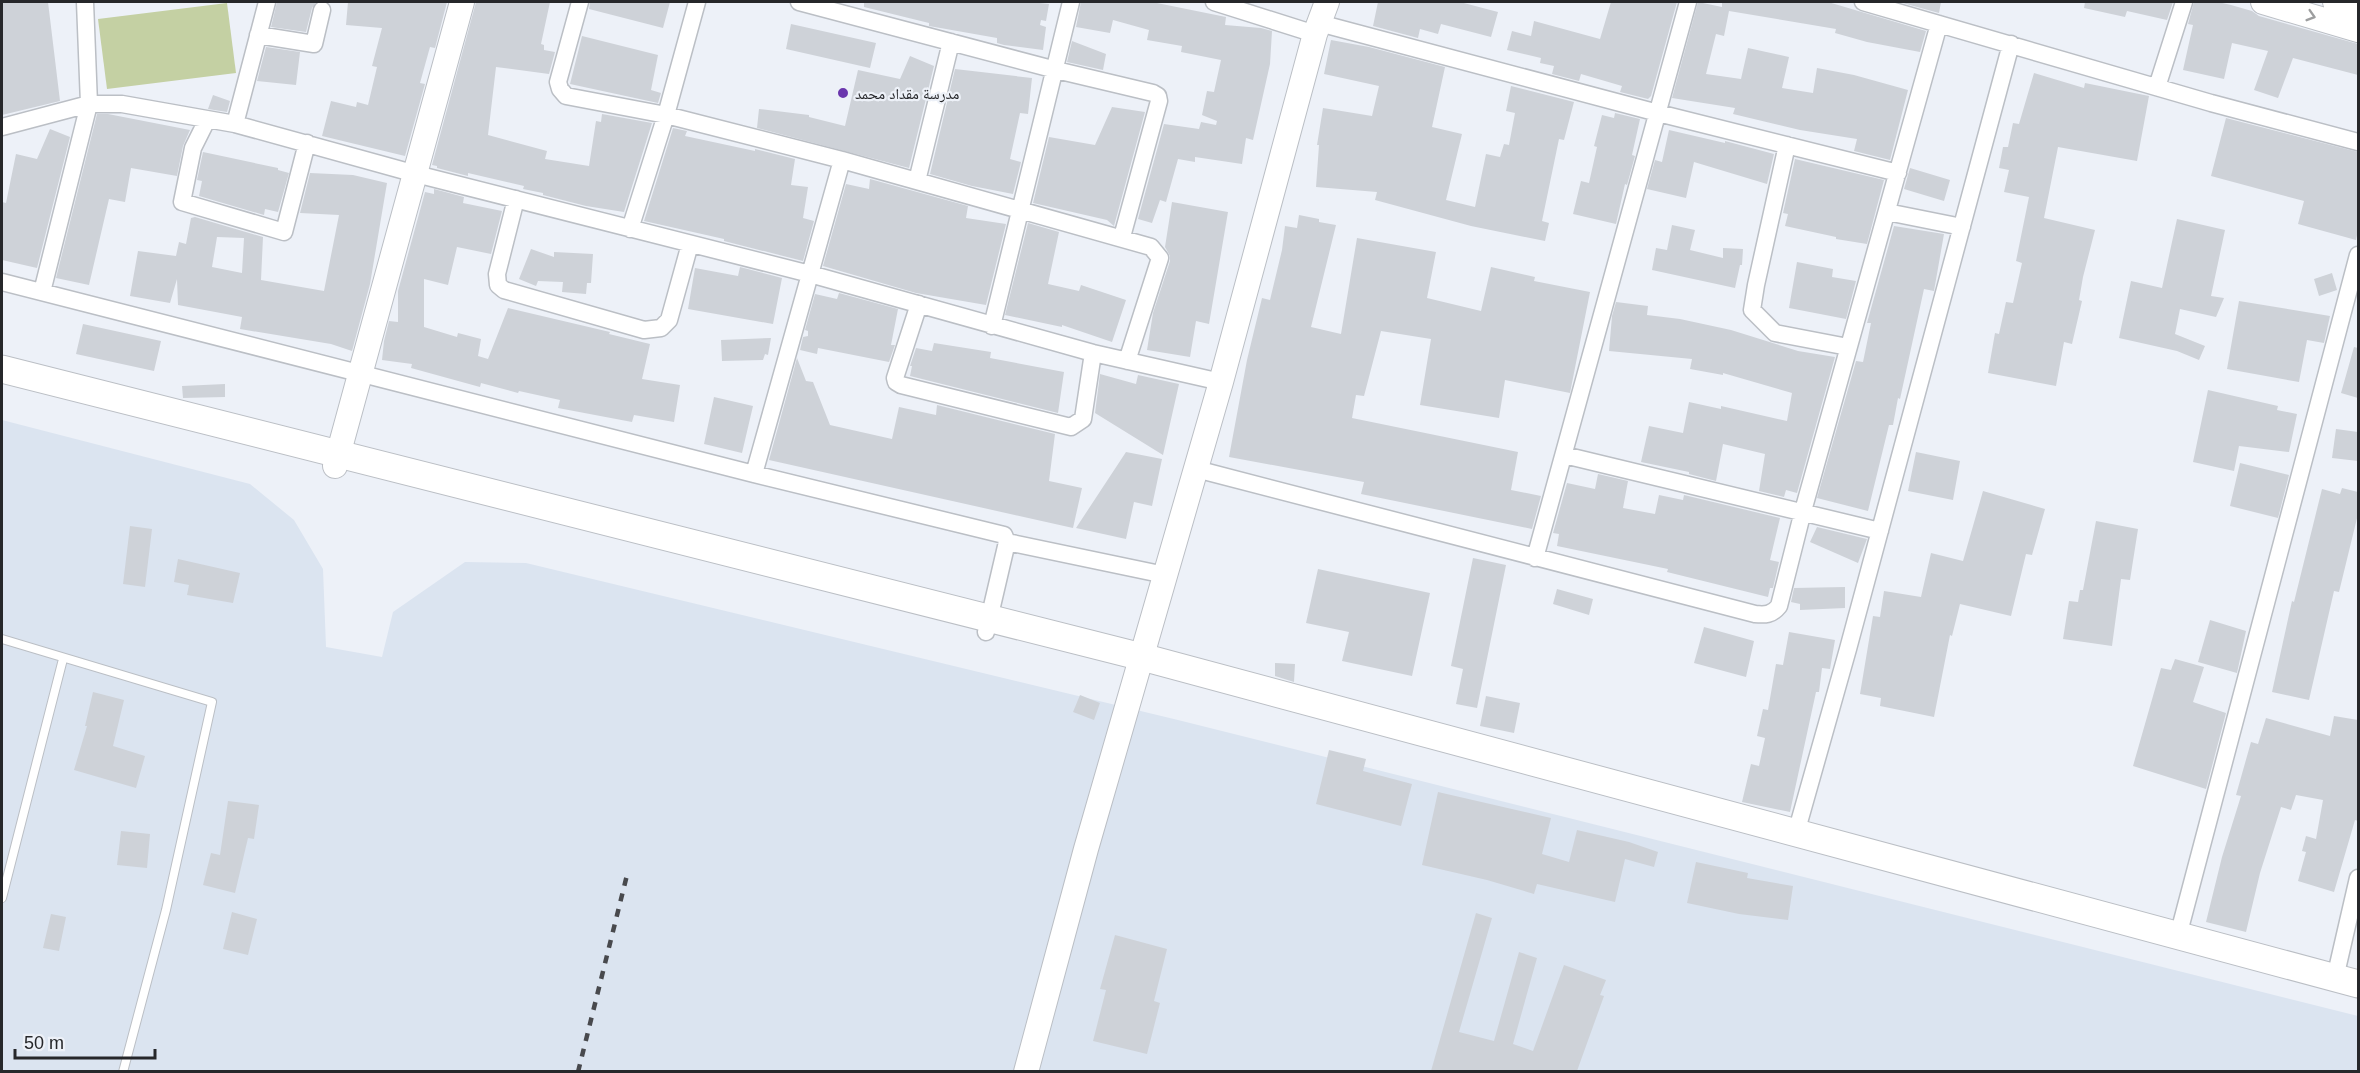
<svg xmlns="http://www.w3.org/2000/svg" width="2360" height="1073" viewBox="0 0 2360 1073" font-family="Arial,'Noto Naskh Arabic',sans-serif">
  <style>
    .built { fill: #dbe4f0 }
    .green { fill: #c4d0a3 }
    .building { fill: #ced2d8; fill-rule: evenodd }
    .lines { fill: none; stroke-linecap: round; stroke-linejoin: round }
    .lane-casing { stroke: #bbbfc5; stroke-width: 10 }
    .street-casing { stroke: #bbbfc5; stroke-width: 19 }
    .secondary-casing { stroke: #bbbfc5; stroke-width: 26 }
    .primary-casing { stroke: #bbbfc5; stroke-width: 29 }
    .lane { stroke: #fff; stroke-width: 8 }
    .street { stroke: #fff; stroke-width: 16 }
    .secondary { stroke: #fff; stroke-width: 24 }
    .primary { stroke: #fff; stroke-width: 27 }
    .rail { stroke: #48494d; stroke-width: 4.5; stroke-dasharray: 8 8; stroke-linecap: butt }
    .oneway { stroke: #9d9e9f }
    .poi-dot { fill: #6a36ad; stroke: #edf1f8; stroke-width: 2 }
    .labels { text-anchor: middle; dominant-baseline: central; stroke-width: 4.5; stroke-linejoin: round; paint-order: stroke }
    .poi-label { font-size: 15px; fill: #26272a; stroke: #edf1f8; text-anchor: start }
  </style>
  <rect width="100%" height="100%" fill="#edf1f8"/>
  <path class="built" d="M2,420L250,484L294,520L323,569L326,647L382,657L393,612L465,562L526,563L1178,720L2358,1016V1071H2Z"/>
  <path class="green" d="M227,3L236,73L107,89L98,19Z"/>
  <path class="building" d="M2,2H48L60,101L2,115Z
    M277,2H316L312,8L306,32L271,27Z
    M348,2H447L435,48L430,47L420,83L425,84L405,156L322,136L331,101L356,107L357,102L368,105L377,67L372,66L382,28L346,25Z
    M476,2H550L541,44L544,45V50L555,52L549,74L496,67L488,135L547,151L545,159L589,166L596,121L601,122L602,114L652,123L624,212L586,206L543,195V193L523,189L524,186L468,173V176L437,168V166L432,165Z
    M590,2H670L663,28L589,9Z
    M864,2H1030L1049,4L1046,21L1041,20L1040,25L1046,27L1043,50L1004,45L997,43V38L929,26V23L864,7Z
    M1081,2H1152L1226,17L1225,25L1261,28L1272,31L1270,64L1253,140L1246,138L1242,164L1195,157V162L1178,159L1166,202L1160,200L1152,223L1138,219L1164,124L1199,129L1201,122L1216,125L1217,121L1202,115L1207,91L1214,92L1221,60L1181,52L1182,46L1147,40L1149,30L1113,20L1110,33L1076,27Z
    M1378,2H1460L1498,12L1491,37L1441,24L1438,34L1420,29L1418,38L1373,26Z
    M1611,2H1677L1651,96L1648,99L1620,92L1622,86L1581,74L1579,81L1552,74L1554,66L1540,63L1541,58L1507,50L1512,31L1531,36L1534,21L1600,39Z
    M1698,2L1722,7V2H1828L1926,31L1920,52L1867,42L1835,33L1836,29L1729,11L1724,36L1716,34L1706,74L1741,79L1748,48L1789,57L1782,88L1813,93L1817,68L1854,75L1908,90L1890,160L1854,151L1857,139L1800,130L1733,114L1735,108L1672,98Z
    M1899,2H1941L1939,13Z
    M2085,2H2173L2167,20L2127,11L2125,17L2084,8Z
    M2194,2H2218L2231,5L2252,11L2259,16L2358,44V75L2293,58L2278,98L2254,90L2268,51L2232,43L2224,79L2183,70L2193,25L2188,24Z
    M791,24L876,43L870,68L786,49Z
    M582,36L658,55L651,90L661,93L658,103L570,84Z
    M1331,40L1369,47L1445,67L1432,127L1462,134L1446,200L1475,207L1486,154L1500,157L1504,144L1509,145L1515,113L1506,111L1511,86L1574,102L1564,140L1559,139L1542,221L1549,223L1545,241L1471,226L1375,200L1377,192L1316,187L1319,145H1317L1323,108L1372,116L1379,86L1324,74Z
    M1072,41L1106,54L1103,70L1067,62Z
    M266,47L300,52L296,85L257,81Z
    M910,56L934,66L909,168L757,128L759,109L809,115V117L845,126L858,70L900,79Z
    M955,69L1032,78L1028,114L1020,113L1010,159L1021,162L1013,194L972,186L930,174Z
    M2034,73L2084,88L2085,83L2149,96L2137,161L2058,147L2044,218L2095,230L2083,277L2079,300L2082,301L2072,344L2064,342L2056,386L1988,373L1995,333L1999,334L2006,302L2013,303L2022,263L2016,261L2029,197L2004,192L2009,170L1999,168L2003,147H2008L2013,123L2019,124Z
    M213,95L230,101L227,112L208,109Z
    M1112,107L1145,112L1114,226L1107,220L1033,203L1049,137L1095,145Z
    M1615,113L1640,119L1632,155L1635,156L1627,185L1625,184L1616,224L1573,214L1581,181L1589,183L1597,147L1594,146L1602,115L1614,118Z
    M97,114H108L190,130L183,146L177,176L131,168L125,202L109,199L89,285L56,278Z
    M2226,118L2358,152V230L2356,240L2298,224L2304,201L2211,176Z
    M673,128L687,131L685,136L755,151V149L795,159L791,185L808,187L803,218L814,221L803,261L724,241V239L644,221Z
    M50,129L70,137L37,268L2,260V202L6,203L16,154L37,159Z
    M1669,130L1725,143V141L1774,154L1767,184L1694,162L1686,198L1647,189L1655,160L1662,162Z
    M203,152L278,168V170L289,173L278,212L265,209L264,215L199,196L202,181L197,180Z
    M1795,159L1884,180L1867,244L1836,239V237L1785,226L1788,214L1783,213Z
    M1910,168L1950,180L1944,201L1904,189Z
    M310,173L353,175L387,183L370,284L352,351L331,344L240,329L242,317L178,305L177,279L170,303L130,296L138,251L176,256L179,242L186,244L191,218L195,217L263,237L261,280L324,291L339,215L300,213ZM217,237L244,238L242,273L212,267Z
    M870,179L968,206L966,218L1006,224L986,305L916,293L823,266L846,184L869,189Z
    M434,189L464,197L463,203L502,211L491,254L457,247L448,285L424,279V327L457,337L458,333L481,339L478,356L488,359L508,308L610,332L609,334L650,344L642,379L680,385L674,422L634,415L632,422L558,408L560,400L519,391L518,393L481,383L480,387L411,368L412,364L382,360L384,341L389,321L398,322V291L425,192L434,194Z
    M1172,202L1228,212L1209,324L1196,321L1190,357L1147,350L1153,313L1170,261V256L1165,247Z
    M1299,215L1319,219V222L1336,225L1311,327L1341,334L1357,238L1436,252L1427,298L1481,311L1491,267L1535,277L1534,281L1590,292L1570,393L1505,380L1499,418L1420,405L1431,339L1381,331L1364,396L1356,395L1352,418L1518,452L1511,490L1541,496L1532,529L1361,494L1364,482L1229,457L1247,360L1262,298L1270,300L1282,250L1285,226L1297,228Z
    M2177,219L2225,230L2211,296L2224,298L2216,317L2180,309L2175,334L2205,346L2199,360L2177,351L2119,338L2131,281L2162,288Z
    M1028,223L1059,232L1048,284L1079,291L1081,285L1126,300L1112,342L1062,325V327L1005,315Z
    M1672,225L1695,230L1690,250L1723,258V248L1743,249L1742,265H1740L1735,288L1652,270L1656,248L1667,250Z
    M1894,226L1944,234L1934,291L1924,289L1900,399L1898,398L1893,425H1889L1868,511L1817,498L1856,361L1863,362L1871,323H1867Z
    M531,249L554,257V252L593,254L591,283H587L586,294L562,292L563,282L538,281L536,286L519,279Z
    M1797,262L1833,269L1832,277L1856,281L1846,319L1789,308Z
    M740,267L782,278L773,324L688,309L695,268L738,276Z
    M2332,273L2337,290L2319,296L2314,279Z
    M839,293L898,309L891,345H895L889,362L818,348L817,354L800,350L803,337L808,336V331L805,330L815,294L837,299Z
    M2239,301L2330,316L2324,343L2307,340L2299,382L2227,369Z
    M1616,302L1648,306L1647,315L1680,319L1731,330L1798,351L1835,357L1797,493L1786,490L1784,497L1759,491L1765,454L1723,444L1716,481L1689,474V472L1641,462L1649,426L1683,433L1689,402L1721,409V406L1787,421L1792,393L1723,373V375L1690,369L1692,359L1609,351L1612,316Z
    M83,324L161,341L154,371L76,354Z
    M771,338L768,355L765,354L763,360L722,361L721,340Z
    M934,343L991,352L990,358L1064,372L1058,413L910,376L912,366H910L916,348L932,351Z
    M2354,347L2358,348V398L2341,393Z
    M797,358L806,381L813,382L830,425L892,439L899,407L936,415L937,405L1055,434L1049,481L1082,488L1073,528L769,460Z
    M1100,374L1136,384L1138,375L1179,384L1163,455L1095,413Z
    M225,384V397L183,398L182,386Z
    M2208,390L2278,406L2277,410L2297,414L2289,452L2239,446L2234,471L2193,462Z
    M714,397L753,406L742,453L704,444Z
    M2336,429L2358,432V461L2332,458Z
    M1126,452L1162,459L1152,506L1134,502L1126,539L1076,528Z
    M1916,452L1960,461L1953,500L1908,491Z
    M2240,463L2289,475L2278,518L2230,506Z
    M1598,474L1628,481L1623,508L1655,514L1659,495L1683,500L1684,495L1780,518L1770,560L1779,562L1773,588H1770L1768,597L1667,572L1668,569L1557,546L1559,534L1553,533L1567,483L1595,489Z
    M2342,488L2358,492V514L2339,592L2334,591L2309,700L2272,692L2292,601L2294,602L2322,489L2340,494Z
    M1983,491L2045,509L2032,555L2026,554L2011,616L1960,604L1952,636L1950,635L1934,717L1880,706L1881,698L1860,694L1873,616L1880,617L1884,591L1921,597L1931,553L1963,561Z
    M2096,521L2138,529L2130,580L2121,579L2112,646L2063,639L2069,601L2078,602L2080,590H2083Z
    M130,526L152,529L145,587L123,584Z
    M1817,527L1867,539L1858,563L1810,542Z
    M1473,558L1506,565L1477,708L1456,704L1463,669L1451,666Z
    M178,559L240,573L233,603L187,595L189,585L174,582Z
    M1318,569L1430,593L1412,676L1342,661L1349,632L1306,623Z
    M1845,587V608L1800,610V604L1791,602L1794,588Z
    M1557,589L1593,599L1589,615L1553,604Z
    M2210,620L2246,631L2237,673L2198,662Z
    M1704,627L1754,641L1746,677L1694,663Z
    M1789,632L1835,640L1830,669L1822,668L1819,692H1816L1790,812L1742,802L1751,764L1759,766L1765,738L1757,736L1763,709L1768,710L1776,664L1783,665Z
    M2175,659L2204,667L2193,702L2226,713L2206,789L2133,766L2161,668L2171,670Z
    M1275,663L1295,664L1294,682L1275,676Z
    M93,692L124,700L113,746L145,756L136,788L74,770L87,726H85Z
    M1080,695L1100,703L1094,720L1073,712Z
    M1486,696L1520,703L1514,733L1480,726Z
    M2334,716L2358,720V821L2355,820L2334,892L2298,881L2306,852L2302,851L2306,836L2316,839L2323,800L2296,795L2291,810L2281,807L2260,873L2246,932L2206,922L2222,857L2241,796L2236,795L2251,742L2258,744L2266,718L2330,736Z
    M1329,750L1366,759L1363,771L1412,784L1401,826L1316,804Z
    M1438,792L1551,818L1542,854L1569,862L1577,830L1629,842L1658,852L1654,867L1625,859L1615,902L1537,884L1534,894L1487,880L1422,865Z
    M228,801L259,805L254,839L248,838L235,893L203,885L211,853L220,855Z
    M121,831L150,834L147,868L117,865Z
    M1696,862L1748,873L1747,878L1793,886L1788,920L1739,914L1687,903Z
    M232,912L257,919L248,955L223,949Z
    M1476,913L1492,918L1459,1032L1494,1041L1519,952L1537,958L1513,1044L1533,1051L1564,965L1606,980L1600,995L1604,996L1577,1071H1431Z
    M51,914L66,917L59,951L43,948Z
    M1115,935L1167,949L1154,1001L1160,1003L1147,1054L1093,1041L1106,990L1100,989Z"/>
  <g class="lines">
    <g class="lane-casing">
      <path id="lane" d="M2,639L212,702L166,910L123,1072
        M2,898L63,659"/>
    </g>
    <g class="street-casing">
      <path id="street" d="M580,2L558,82L560,89L566,96L666,115L842,160L1151,247L1160,258L1127,361
        M799,2L1056,70L1153,93L1158,96L1159,101L1122,237
        M1214,2L1315,34
        M1863,2L2211,103L2358,142
        M1319,23L1658,113L1898,173
        M258,35L314,44L322,10
        M2157,87L2184,2
        M207,120L193,148L182,202L284,232L307,143
        M235,124L267,2
        M2,127L89,104L85,2
        M1787,145L1756,285L1752,310L1775,333L1848,347
        M917,181L951,42
        M516,199L497,274L498,285L504,290L644,330L661,328L669,320L690,244
        M1887,212L1962,227
        M630,229L666,115L697,2
        M2,282L754,474L1004,535L1007,542L986,632
        M42,292L89,104H122L235,124L416,174L810,274L1093,353L1221,382
        M919,304L895,378L896,382L901,385L1071,427L1083,419L1093,353
        M992,326L1071,2
        M1564,455L1880,531
        M1196,469L1755,614C1765,615 1772,615 1779,606L1803,511L1939,24
        M754,474L842,160
        M1007,542L1165,575
        M1535,558L1688,2
        M1796,833L1848,649L2011,44
        M2178,936L2358,255
        M2335,978L2358,878"/>
    </g>
    <g class="secondary-casing">
      <path id="secondary" d="M2263,2L2358,30
        M2335,2L2358,9
        M335,466L462,2
        M1026,1072L1086,849L1221,382L1315,34L1327,2"/>
    </g>
    <g class="primary-casing">
      <path id="primary" d="M2,369L1142,657L2358,984"/>
    </g>
    <use href="#lane" class="lane"/>
    <use href="#street" class="street"/>
    <use href="#secondary" class="secondary"/>
    <use href="#primary" class="primary"/>
    <path class="rail" d="M578,1072L628,871"/>
  </g>
  <defs><path id="oneway-chevron" d="M-2-3.5L2.5 0L-2 3.5" fill="none" stroke-width="1.6" stroke-linecap="round" stroke-linejoin="round" transform="scale(1.5)"/></defs>
  <use class="oneway" href="#oneway-chevron" transform="translate(2311 16) rotate(17)"/>
  <circle class="poi-dot" cx="843" cy="93" r="6"/>
  <g class="labels">
    <g class="poi-label">
      <text x="855" y="93">مدرسة مقداد محمد</text>
    </g>
  </g>
  <rect width="2360" height="1073" fill="none" stroke="#26272a" stroke-width="6"/>
  <path d="M15 1049v9h140v-9" fill="none" stroke="#26272a" stroke-width="3"/>
  <text x="24" y="1049" font-size="18" fill="#26272a" stroke="#edf1f8" stroke-width="4.5" paint-order="stroke">50 m</text>
</svg>
